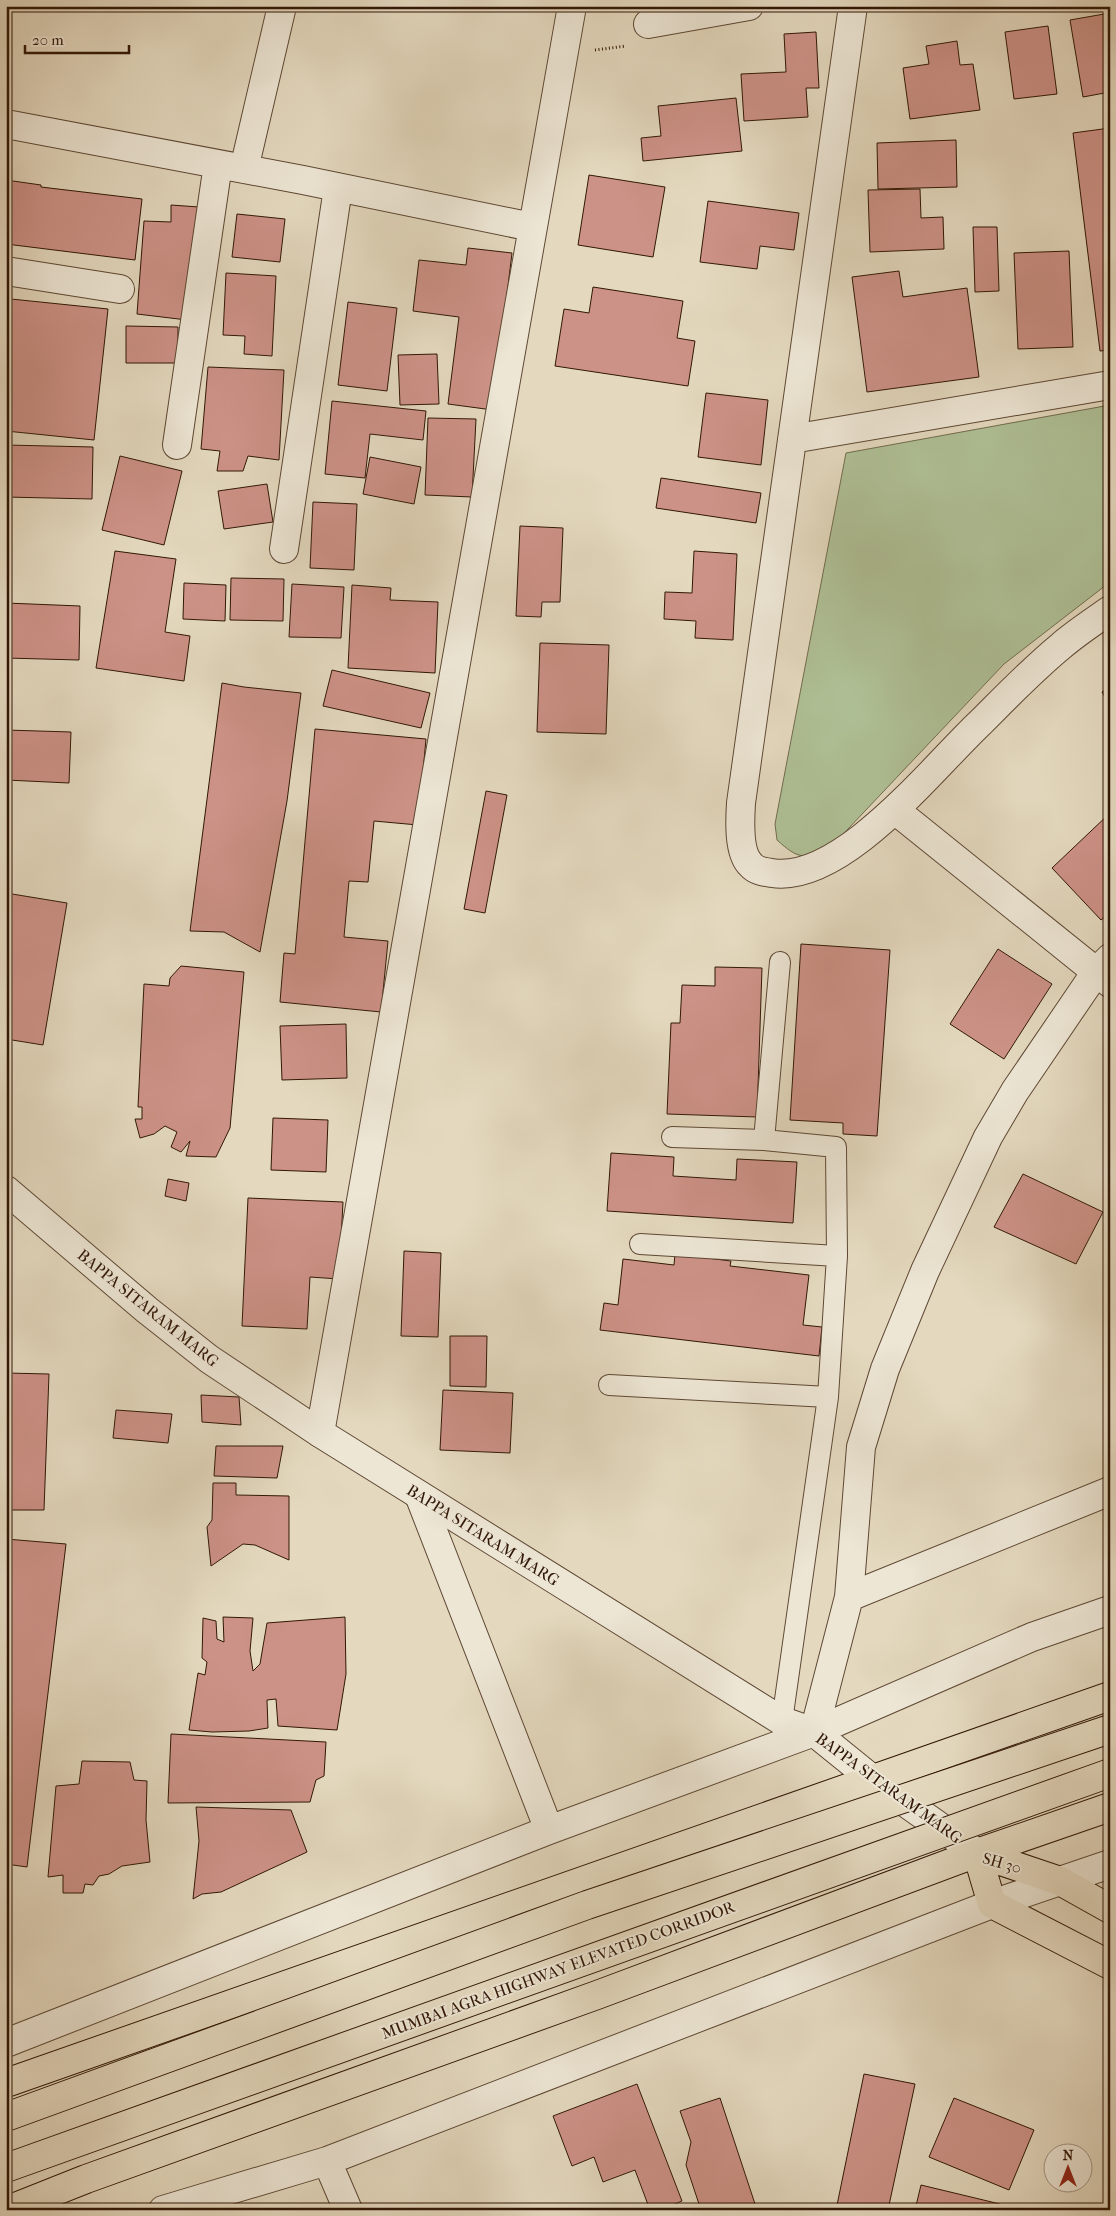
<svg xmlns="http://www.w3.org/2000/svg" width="1116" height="2216" viewBox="0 0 1116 2216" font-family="'IM FELL French Canon',serif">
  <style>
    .green { fill: #afc096; stroke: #706c4e }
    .building { fill: #cd9287; stroke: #311706 }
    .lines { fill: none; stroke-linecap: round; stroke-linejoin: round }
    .service-casing { stroke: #5e4834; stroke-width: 22 }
    .minor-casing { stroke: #5e4834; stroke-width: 30 }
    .tertiary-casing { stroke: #5e4834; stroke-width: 30 }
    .primary-casing { stroke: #311706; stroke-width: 30 }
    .path { stroke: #311706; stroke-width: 3; stroke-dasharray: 1 2.5; stroke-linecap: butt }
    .service { stroke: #ede6d5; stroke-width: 20 }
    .minor { stroke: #ede6d5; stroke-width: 28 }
    .tertiary { stroke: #ede6d5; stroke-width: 28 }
    .primary { stroke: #e4d9bf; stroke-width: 28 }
    .motorway-bridge-casing { stroke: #311706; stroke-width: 30; stroke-linecap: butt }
    .motorway-bridge { stroke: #e4d9bf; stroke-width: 28 }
    .labels { text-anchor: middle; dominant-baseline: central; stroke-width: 4; stroke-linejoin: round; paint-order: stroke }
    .street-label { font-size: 16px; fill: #311706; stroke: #ede6d5 }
  </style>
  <rect width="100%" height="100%" fill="#e4d9bf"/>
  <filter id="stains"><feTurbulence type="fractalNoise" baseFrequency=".004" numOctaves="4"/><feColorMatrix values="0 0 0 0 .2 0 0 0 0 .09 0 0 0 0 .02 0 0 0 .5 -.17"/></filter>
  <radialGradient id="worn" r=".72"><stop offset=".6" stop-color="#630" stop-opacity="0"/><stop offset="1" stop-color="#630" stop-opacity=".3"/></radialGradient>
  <path class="green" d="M1110,405V582L1004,664L830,848C804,860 798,859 777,840L775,824L846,453Z"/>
  <path class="building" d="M1110,13V92L1083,97L1070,20Z
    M1048,26L1057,94L1014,99L1005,32Z
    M816,32L819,88H806L808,117L744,121L741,74L786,72L784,34Z
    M957,41L960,65L973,64L980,110L910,119L903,68L929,64L926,46Z
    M736,98L742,151L643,161L641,138L661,136L658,106Z
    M1110,128V350L1100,351L1073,133Z
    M956,140L957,187L878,189L877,143Z
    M589,175L665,187L653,257L578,245Z
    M6,180L41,185V187L142,199L135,260L6,244Z
    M920,189L921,218L943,217L944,249L870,252L868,190Z
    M708,201L799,213L794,250L760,246L757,269L700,262Z
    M171,205L199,207L187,320L137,314L144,221L171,222Z
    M237,214L285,219L280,262L232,257Z
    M973,227H997L999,291L975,292Z
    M468,248L512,253L493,410L448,404L459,317L413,311L419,260L466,265Z
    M1069,251L1073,347L1018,349L1014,253Z
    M899,271L903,297L967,288L979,377L867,392L852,277Z
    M226,273L276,276L272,356L244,354L245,336L223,335Z
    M593,287L683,301L677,338L695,341L688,386L555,366L564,309L589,313Z
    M11,299L108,309L94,440L6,431V342Z
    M348,302L397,308L387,391L338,385Z
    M126,326L178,327V363H126Z
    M437,354L439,404L400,405L398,355Z
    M208,367L284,370L279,460L248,456L243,471H217L220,451L201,449Z
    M706,393L768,400L761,465L698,457Z
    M332,401L426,411L423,440L370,434L365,478L325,474Z
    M428,418L476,419L472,497L425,495Z
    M6,445L93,447L92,499L6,497Z
    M120,456L182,471L164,545L102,530Z
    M370,457L421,467L414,504L363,494Z
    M661,478L761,493L756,523L656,508Z
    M267,484L273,522L224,529L218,491Z
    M313,502L357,504L354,570L310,568Z
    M520,526L563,528L560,602H542L541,617L516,616Z
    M115,551L176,559L165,632L190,636L184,681L96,668Z
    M694,551L737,554L733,640L695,638L696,621L664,619L665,592L692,593Z
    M231,578L284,579L283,621L230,620Z
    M184,583L226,585L225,621L183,619Z
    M292,584L344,587L341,638L289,637Z
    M352,585L391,588L390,600L438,602L435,673L348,668Z
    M6,603L80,606L79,660L6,658Z
    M540,643L609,645L606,734L537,732Z
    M332,670L430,693L421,728L323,706Z
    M222,683L244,687L301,693L287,801L260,952L224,932L190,931Z
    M1110,687V706L1102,692Z
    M315,729L426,739L418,825L374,821L368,882L349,881L344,937L388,941L381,1012L280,1002L284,953L295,954Z
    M6,730L71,732L69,783L6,780Z
    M486,791L507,795L485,913L464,909Z
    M1110,813V913L1101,920L1052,868Z
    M6,893L67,903L43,1045L6,1039Z
    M801,944L890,950L877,1136L843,1134V1123L790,1120Z
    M998,949L1052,984L1004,1059L950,1024Z
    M181,966L244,972L230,1128L216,1157L186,1156L190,1141L181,1152L171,1147L177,1132L165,1126L154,1134L140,1138L135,1119H142V1107H138L144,984L169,986L170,978Z
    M715,967L762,968L757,1117L667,1114L671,1023H680L682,985L715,986Z
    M346,1024L347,1078L282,1080L280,1026Z
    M273,1118L328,1120L326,1172L271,1170Z
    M611,1153L674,1157L673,1176L736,1180L737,1159L797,1162L793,1223L607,1211Z
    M1023,1174L1103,1212L1076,1264L994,1227Z
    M168,1179L189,1183L186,1201L165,1196Z
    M248,1198L343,1202L339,1279L310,1277L307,1329L242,1326Z
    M404,1251L441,1253L438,1337L401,1336Z
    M675,1254L731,1261L730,1266L809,1275L803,1325L822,1327L819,1356L600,1330L604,1303L618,1305L623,1259L674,1265Z
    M450,1336H487L486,1387L450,1386Z
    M6,1373L49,1374L44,1510H6Z
    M443,1390L513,1393L510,1453L440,1450Z
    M201,1395L239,1397L241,1425L202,1422Z
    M116,1410L172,1414L168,1443L113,1438Z
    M216,1446H283L277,1478L214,1476Z
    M213,1483H236V1495L289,1496V1560L255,1545L243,1544L211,1566L207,1527L212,1520Z
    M6,1539L66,1544L27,1867L6,1864Z
    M223,1617L253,1618L250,1651L253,1671L260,1664L267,1623L345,1617L346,1674L337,1730L278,1726L276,1699L267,1700L268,1728L249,1731L212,1732L189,1730L198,1673L205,1675L207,1662L202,1658L203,1618L216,1621L217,1639L224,1642Z
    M171,1734L326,1742L324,1776L316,1780L310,1802L168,1803Z
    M82,1761L130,1762L134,1780L147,1781L146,1820L150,1862L122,1866L109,1874L99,1876L93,1885L85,1884L83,1893H63V1875L48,1877L56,1786L79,1784Z
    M196,1807L291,1810L307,1852L221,1892L202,1894L193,1899L199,1841Z
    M864,2074L915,2084L888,2210H836Z
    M637,2084L682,2201L661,2210H650L635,2170L603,2182L594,2157L572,2166L553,2116Z
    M720,2098L757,2210H701L686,2165L691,2142L680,2111Z
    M954,2098L1034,2130L1009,2190L929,2157Z
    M921,2185L1000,2204L998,2210H915Z"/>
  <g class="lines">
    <g class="service-casing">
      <path id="service" d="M672,1137L764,1140L836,1147L837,1256
        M764,1140L780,962
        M640,1244L837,1256L828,1397L782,1721
        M609,1385L828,1397"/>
    </g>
    <g class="minor-casing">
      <path id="minor" d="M853,6L741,803C740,819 738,853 751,865C756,871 765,872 772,873C842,884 933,767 981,722C1007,696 1033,669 1061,646C1076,633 1093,622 1110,610
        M648,24L749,6
        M6,124L303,180L532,227
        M244,169L282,6
        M6,271L120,289
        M792,439L1110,385
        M177,445L218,164
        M284,549L338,188
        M895,810L1110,983
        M320,1433L572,6
        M419,1495L549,1830
        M849,1597L1110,1491
        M6,2043L549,1830L814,1732L849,1597L861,1447L885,1369L925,1271L988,1137L1015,1091L1096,972L1110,958
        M327,2161L348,2210
        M163,2210L327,2161L992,1904"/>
    </g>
    <g class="tertiary-casing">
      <path id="tertiary" d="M6,1190L147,1310L209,1359L320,1433L782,1721L814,1732L872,1779L977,1853
        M814,1732L1032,1637L1110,1610
        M992,1904L1110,1864"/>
    </g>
    <g class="primary-casing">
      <path id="primary" d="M977,1853L992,1904L1110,1965
        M977,1853L1060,1881L1110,1909
        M6,2083L1110,1696
        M8,2210L86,2179L597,1995L977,1853L1110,1807"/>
    </g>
    <path class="path" d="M595,50L626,46"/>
    <use href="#service" class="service"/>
    <use href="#minor" class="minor"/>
    <use href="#tertiary" class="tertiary"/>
    <use href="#primary" class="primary"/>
    <g class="motorway-bridge-casing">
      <path id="motorway-bridge" d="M6,2117L587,1905L1110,1729
        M6,2168L1110,1773"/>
    </g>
    <use href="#motorway-bridge" class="motorway-bridge"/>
  </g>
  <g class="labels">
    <g class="street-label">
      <text transform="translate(148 1308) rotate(39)">BAPPA SITARAM MARG</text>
      <text transform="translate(483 1535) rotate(32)">BAPPA SITARAM MARG</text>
      <text transform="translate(889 1788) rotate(36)">BAPPA SITARAM MARG</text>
      <text transform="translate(1002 1863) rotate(16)">SH 30</text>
      <text transform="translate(558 1970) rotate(-20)">MUMBAI AGRA HIGHWAY ELEVATED CORRIDOR</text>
    </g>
  </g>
  <rect width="1116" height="2216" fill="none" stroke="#e4d9bf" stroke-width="25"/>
  <rect x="8" y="8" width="1101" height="2201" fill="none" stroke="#311706" stroke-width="2.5"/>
  <rect x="12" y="12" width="1091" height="2191" fill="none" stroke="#311706"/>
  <g transform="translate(1068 2168)"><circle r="24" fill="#ede6d5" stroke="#a29382"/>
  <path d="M0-4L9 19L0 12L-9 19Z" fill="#8f2418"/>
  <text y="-8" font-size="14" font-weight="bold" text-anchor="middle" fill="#311706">N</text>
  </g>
  <path d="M25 45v8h104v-8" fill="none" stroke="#311706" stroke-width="2.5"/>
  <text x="32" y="45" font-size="15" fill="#311706" stroke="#ede6d5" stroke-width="4" paint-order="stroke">20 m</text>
  <rect width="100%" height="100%" filter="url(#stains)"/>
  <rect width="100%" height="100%" fill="url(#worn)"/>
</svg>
